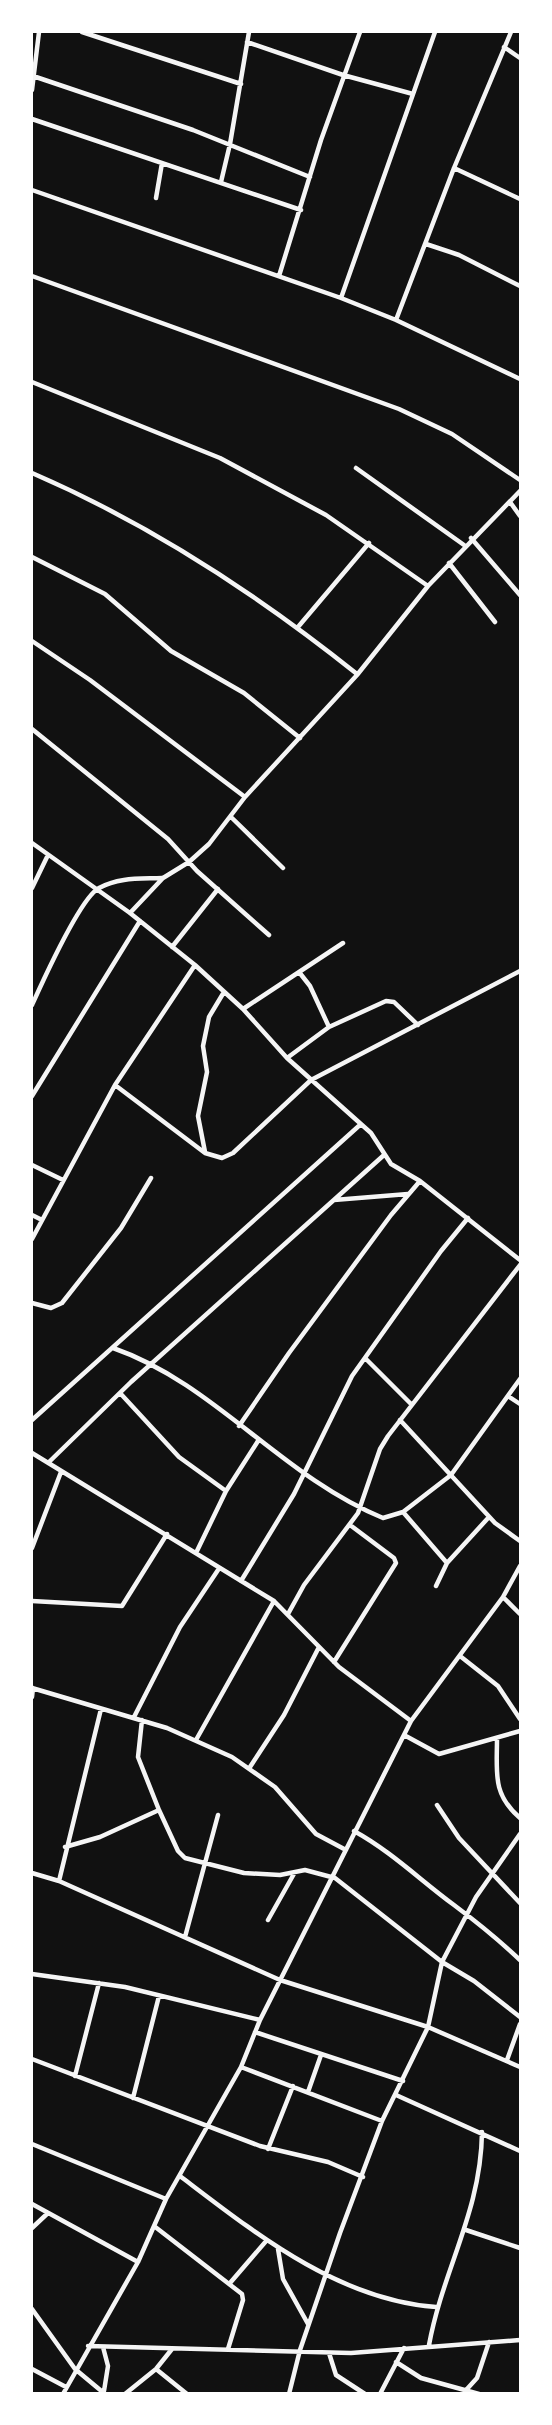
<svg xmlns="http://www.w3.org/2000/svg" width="552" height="2425" viewBox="0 0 552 2425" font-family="'Source Sans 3',sans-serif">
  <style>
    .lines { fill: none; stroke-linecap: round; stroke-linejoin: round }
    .minor { stroke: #f5f5f5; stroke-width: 4.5 }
  </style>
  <rect width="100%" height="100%" fill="#111"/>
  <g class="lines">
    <path class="minor" d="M82,32L241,84
      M247,42L343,75L413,94
      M504,47L520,58
      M33,76L193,130L310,177
      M32,90L39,32
      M32,119L301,210
      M454,168L520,199
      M221,182L230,144L249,32
      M32,190L341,298L396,320L520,379
      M156,198L162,163
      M426,244L459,255L520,286
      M32,276L399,409L452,434L520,480
      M279,276L321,140L360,32
      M341,298L435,32
      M396,320L454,168L511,32
      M32,382L220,458L326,515L428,586
      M356,468L464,545
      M32,473C150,524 257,594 357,674
      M510,502L520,516
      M471,538L520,595
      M32,557L105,594L171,651L244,693L300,738
      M449,563L495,622
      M298,627L369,543
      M32,641L90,680L245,797
      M32,729L168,839L197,871L269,935
      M231,817L283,868
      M32,843L130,913L195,965L243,1009L287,1058L371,1133L391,1164L420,1181L520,1260
      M32,888L47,857
      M130,913L163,878L189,862L209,844L245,797L357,675L428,586L520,491
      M172,947L218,889
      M299,972L310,986L329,1027
      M32,1005C42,983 80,898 99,888C119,877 140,879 162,878
      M243,1009L343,943
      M287,1058L329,1027L386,1001L394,1002L418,1025
      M115,1085L205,1153L222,1158L233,1153L311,1080L520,971
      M32,1096L140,921
      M205,1152L198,1116L207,1072L203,1046L209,1017L224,992
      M32,1165L63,1180
      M334,1200L408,1194
      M32,1215L42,1220
      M32,1239L115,1085L195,965
      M32,1303L51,1308L62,1303L121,1228L151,1178
      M113,1348C214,1383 282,1477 383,1518L403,1512L451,1475L520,1379
      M366,1359L411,1404
      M120,1393L179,1457L226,1491L258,1441
      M508,1396L520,1404
      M32,1420L361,1124
      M400,1420L495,1523L520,1541
      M239,1426L289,1353L391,1215L420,1181
      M32,1453L274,1601L339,1667L411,1721
      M48,1463L131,1382L384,1155
      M403,1512L447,1563
      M32,1548L61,1472
      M196,1553L226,1491
      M241,1581L294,1494L352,1376L441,1251L468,1218
      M436,1586L447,1563L489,1517
      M503,1597L520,1614
      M32,1601L122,1606L167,1534
      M288,1614L304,1585L358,1513L380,1449L388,1436L520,1265
      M460,1656L498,1686L520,1719
      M334,1662L396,1563L394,1558L350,1525
      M32,1688L167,1728L232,1757L275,1787L316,1834L346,1850
      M32,1697L33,1688
      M134,1717L180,1627L218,1570
      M142,1720L138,1757L159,1810
      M404,1735L439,1754L520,1731
      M497,1738C497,1773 492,1794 520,1818
      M196,1740L274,1601
      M250,1767L284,1715L319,1647
      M437,1805L459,1838L520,1903
      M354,1831C392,1852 420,1880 454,1905C478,1923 499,1940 520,1960
      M65,1847L100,1837L159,1810L178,1851L185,1858L244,1873L280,1875L305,1870L335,1878L442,1962L474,1981L520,2017
      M32,1873L59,1881L280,1980L428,2027L520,2067
      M59,1881L101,1709
      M268,1920L295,1872
      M185,1937L218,1815
      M32,1974L125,1987L260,2020
      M255,2032L403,2081
      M32,2059L260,2146L328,2162L363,2177
      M507,2060L520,2024
      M241,2067L382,2121
      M75,2076L99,1983
      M308,2092L321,2055
      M396,2095L520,2151
      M133,2098L159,1996
      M32,2144L166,2199
      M268,2149L293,2086
      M180,2176C255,2233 338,2300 436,2307
      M32,2204L138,2262
      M154,2226L242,2294L243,2300L228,2349
      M32,2228L48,2213
      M466,2230L520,2248
      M278,2249L283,2279L308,2324
      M230,2283L267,2240
      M32,2309L75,2369L105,2394
      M429,2345C443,2269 481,2212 482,2132
      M88,2346L351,2353L520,2340
      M103,2347L108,2366L104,2391
      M329,2353L336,2375L365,2394
      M396,2362L421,2378L479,2394
      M32,2369L66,2387
      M156,2369L187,2394
      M467,2389L477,2378L489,2342
      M63,2394L138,2262L166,2199L241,2067L260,2020L411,1721L503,1597L520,1566
      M125,2394L156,2369L172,2349
      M289,2394L300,2350L340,2233L382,2121L428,2027L442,1962L476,1897L520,1834
      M380,2394L404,2348"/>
  </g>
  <rect width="552" height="2425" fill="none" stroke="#ffffff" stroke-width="66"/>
</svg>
